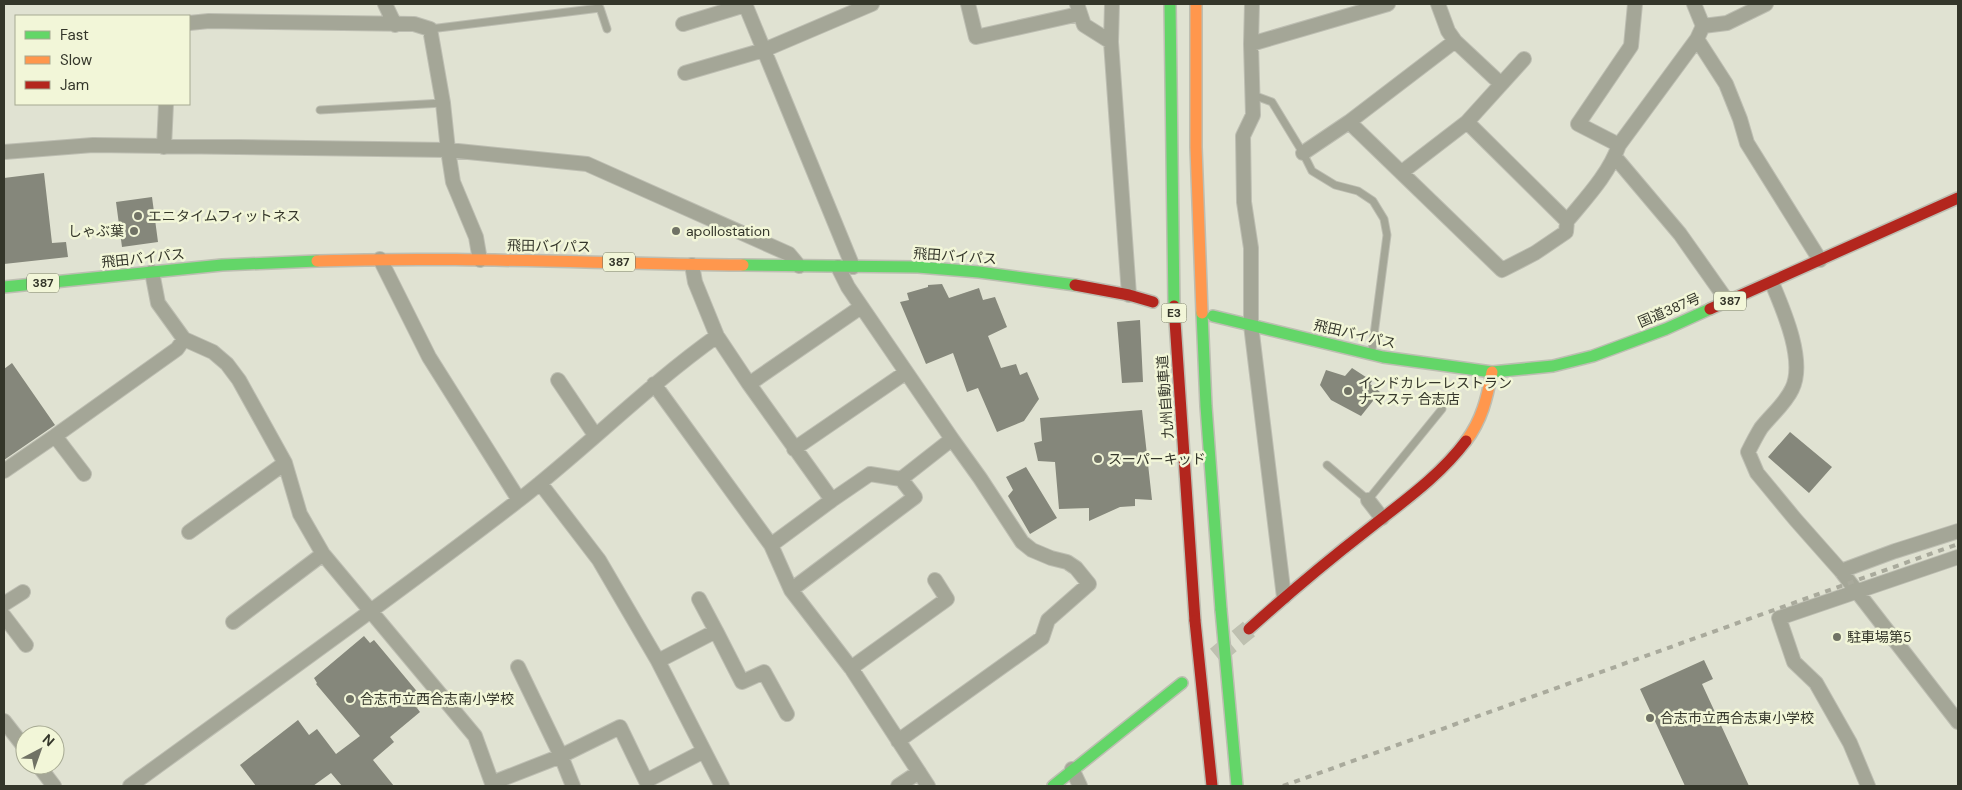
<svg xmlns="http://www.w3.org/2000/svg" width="1962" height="790" viewBox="0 0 1962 790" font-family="'DM Sans','Noto Sans JP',sans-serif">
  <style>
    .building { fill: #85877b }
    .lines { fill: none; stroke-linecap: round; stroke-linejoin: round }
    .secondary-tunnel { stroke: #bec0b0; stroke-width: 19; stroke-dasharray: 19 9; stroke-linecap: butt }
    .lane-casing { stroke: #bdbeb2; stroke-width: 9 }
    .street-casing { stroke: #bdbeb2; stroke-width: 16 }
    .fast-casing { stroke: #bdbeb2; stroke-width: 14 }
    .slow-casing { stroke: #bdbeb2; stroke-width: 14 }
    .jam-casing { stroke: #bdbeb2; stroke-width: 14 }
    .lane { stroke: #a4a697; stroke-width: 7 }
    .street { stroke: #a4a697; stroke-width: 14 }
    .fast { stroke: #63d668; stroke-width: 11 }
    .slow { stroke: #ff974d; stroke-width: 11 }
    .jam { stroke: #b3261e; stroke-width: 11 }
    .rail { stroke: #a9aa9c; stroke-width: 4; stroke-dasharray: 6 6; stroke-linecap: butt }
    .fast-bridge-casing { stroke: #bdbeb2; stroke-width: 14; stroke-linecap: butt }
    .jam-bridge-casing { stroke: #bdbeb2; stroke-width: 14; stroke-linecap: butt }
    .fast-bridge { stroke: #63d668; stroke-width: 11 }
    .jam-bridge { stroke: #b3261e; stroke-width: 11 }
    .poi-dot { fill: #707265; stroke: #f2f6d8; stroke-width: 2 }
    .labels { text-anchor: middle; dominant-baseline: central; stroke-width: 5; stroke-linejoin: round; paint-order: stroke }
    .shield { fill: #f2f6d8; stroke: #6d705e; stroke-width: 1 }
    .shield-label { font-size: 12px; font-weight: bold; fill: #34362a }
    .poi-label { font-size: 14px; fill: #34362a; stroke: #f2f6d8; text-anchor: start }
    .street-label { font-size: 14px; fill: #34362a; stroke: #f2f6d8 }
  </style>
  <rect width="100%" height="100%" fill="#e0e2d2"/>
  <path class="building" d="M44,173L52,243L66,242L68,257L4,264V178Z
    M152,197L158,242L122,247L116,202Z
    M942,284L949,298L979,288L983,300L995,297L1007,327L988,336L1001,368L1016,364L1020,375L1027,372L1039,399L1024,421L997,432L978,388L967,392L953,353L926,364L900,302L909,300L907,293L928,287V285Z
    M1140,320L1143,382L1122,383L1117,322Z
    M12,363L55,425L4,460V369Z
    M1352,368L1372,381L1370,384L1380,392L1361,416L1331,400L1320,385L1326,370L1345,376Z
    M1142,410L1152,500L1135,499V506L1120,507L1089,521V508L1059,509L1055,462L1038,461L1034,443L1042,441L1040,418Z
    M1790,432L1832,467L1809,493L1768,457Z
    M1026,467L1057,518L1030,534L1008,496L1013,490L1006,477Z
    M364,636L370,643L374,640L425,701L417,708L420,712L390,737L394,742L373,760L394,786H342L331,773L313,786H256L240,765L298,720L309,735L317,729L336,754L360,736L316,684L317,683L314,678Z
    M1704,660L1713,679L1702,684L1749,786H1685L1640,689Z"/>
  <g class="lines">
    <path class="secondary-tunnel" d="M1216,656L1249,629"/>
    <g class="lane-casing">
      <path id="lane" d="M430,29L600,8L607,29
        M1253,95L1272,102L1303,153L1312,171L1335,185L1358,191L1373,201L1384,219L1387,235L1372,350
        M320,110L443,103
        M1327,465L1368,500L1442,409"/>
    </g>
    <g class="street-casing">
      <path id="street" d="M385,4L395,25
        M745,4L853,267
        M968,4L976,37L1079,14
        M1077,4L1084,25L1111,42
        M1112,4L1111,42L1129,295
        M1252,4L1251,44L1253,115L1243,136L1244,202L1251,248V325L1284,597
        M1438,4L1448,31L1455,41L1501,84
        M1694,4L1703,26
        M683,24L745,5
        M1697,39L1726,84L1740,119L1747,143L1820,260
        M1251,44L1388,4
        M685,73L764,50L872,4
        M1349,122L1502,270L1535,253L1566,232L1567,221
        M1467,122L1524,59
        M1619,145L1578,124L1631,46L1635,4
        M164,147L166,104
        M4,152L93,145L448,150L443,103L430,29L414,24L209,21L189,23
        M1303,153L1349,122L1455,41
        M1615,157L1680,234L1728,302
        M1402,172L1467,122L1567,221C1586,198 1609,174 1619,145L1697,39L1703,26L1727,23L1766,4
        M380,259L429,357L519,500
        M480,260L476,237L453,182L448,150L587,164L789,254L799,266
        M838,267L848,287L952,439L901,479L870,474L832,500L771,545L791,590L851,668L928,786
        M152,272L158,303L184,339L213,352L227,364L239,380L285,463L300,514L323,554
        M1772,283C1783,309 1806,361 1792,389C1785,404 1771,415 1761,428C1756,436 1752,444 1748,452L1757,473L1795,519L1841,571L1958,722
        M717,336L749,384L832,500
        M558,380L595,435
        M654,384L771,545
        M749,384L861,307
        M794,449L905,373
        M4,471L55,436
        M84,474L55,436L177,349L184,339
        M540,483L599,560L658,661L722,786
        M1368,500L1382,518
        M189,532L285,463
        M1841,571L1895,551L1958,531
        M791,590L915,497L901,479
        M699,599L716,631
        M4,604L23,592
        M4,616L26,645
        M233,622L323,554L475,736L493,786
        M658,661L716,631L742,682L764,672L787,714
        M518,667L561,756L573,786
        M851,668L947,599L935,580
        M4,721L25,748
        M898,741L1042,638L1048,620L1089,584L1076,568L1067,562L1051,558L1032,550L1022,542L980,478L952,439
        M38,765L54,786
        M1072,769L1080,786
        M492,783L561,756L620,727L646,781L704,751
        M130,786C260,691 392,598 519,500C587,447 647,386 717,336L695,282L692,265
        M898,786L919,772
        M1868,786L1850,743L1816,683L1794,662L1779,618L1958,557"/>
    </g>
    <g class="fast-casing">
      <path id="fast" d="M1170,4L1174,306
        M743,265L918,267L979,272L1075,285
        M4,287L222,265L317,261
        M1202,313L1206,406L1221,610
        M1213,316L1383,357L1492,372L1553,366L1593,356L1666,329L1710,309
        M1053,786L1182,683"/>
    </g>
    <g class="slow-casing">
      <path id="slow" d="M1196,4V147L1202,313
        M317,261C459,256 601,264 743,265
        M1466,441C1482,420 1487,398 1492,372"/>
    </g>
    <g class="jam-casing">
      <path id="jam" d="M1075,285L1129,295L1153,302
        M1174,306L1195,621
        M1710,309L1958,198
        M1249,629C1287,595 1326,562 1366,531C1401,503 1439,477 1466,441"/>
    </g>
    <use href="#lane" class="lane"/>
    <use href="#street" class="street"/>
    <use href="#fast" class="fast"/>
    <use href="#slow" class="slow"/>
    <use href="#jam" class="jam"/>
    <path class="rail" d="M1283,786L1958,544"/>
    <g class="fast-bridge-casing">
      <path id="fast-bridge" d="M1221,610L1237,786"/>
    </g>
    <g class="jam-bridge-casing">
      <path id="jam-bridge" d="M1195,621L1212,786"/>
    </g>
    <use href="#fast-bridge" class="fast-bridge"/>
    <use href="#jam-bridge" class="jam-bridge"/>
  </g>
  <g class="poi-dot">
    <circle cx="138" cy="216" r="5"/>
    <circle cx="134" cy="231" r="5"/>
    <circle cx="676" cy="231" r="5"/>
    <circle cx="1348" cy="391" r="5"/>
    <circle cx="1098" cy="459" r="5"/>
    <circle cx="1837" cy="637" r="5"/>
    <circle cx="350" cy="699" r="5"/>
    <circle cx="1650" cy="718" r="5"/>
  </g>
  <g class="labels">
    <g class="shield">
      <rect x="603" y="252.5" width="32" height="19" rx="4"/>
      <rect x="27" y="273.5" width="32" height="19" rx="4"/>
      <rect x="1714" y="291.5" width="32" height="19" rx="4"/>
      <rect x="1161.5" y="303.5" width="25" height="19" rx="4"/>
    </g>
    <g class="shield-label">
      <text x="619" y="262">387</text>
      <text x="43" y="283">387</text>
      <text x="1730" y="301">387</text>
      <text x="1174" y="313">E3</text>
    </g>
    <g class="poi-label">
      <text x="148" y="216">エニタイムフィットネス</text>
      <text x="124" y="231" text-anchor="end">しゃぶ葉</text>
      <text x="686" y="231">apollostation</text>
      <text x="1358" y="383">インドカレーレストラン<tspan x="1358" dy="16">ナマステ 合志店</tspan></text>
      <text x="1108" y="459">スーパーキッド</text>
      <text x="1847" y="637">駐車場第5</text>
      <text x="360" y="699">合志市立西合志南小学校</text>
      <text x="1660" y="718">合志市立西合志東小学校</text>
    </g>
    <g class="street-label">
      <text transform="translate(549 246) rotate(1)">飛田バイパス</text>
      <text transform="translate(955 256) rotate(4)">飛田バイパス</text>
      <text transform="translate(143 258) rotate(-6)">飛田バイパス</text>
      <text transform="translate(1669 310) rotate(-23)">国道387号</text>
      <text transform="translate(1355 334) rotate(13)">飛田バイパス</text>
      <text transform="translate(1165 397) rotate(-94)">九州自動車道</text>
    </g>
  </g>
  <rect width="1962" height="790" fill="none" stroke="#34362a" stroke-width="10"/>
  <rect x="15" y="15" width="175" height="90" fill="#f2f6d8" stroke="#a6a992"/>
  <rect x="25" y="31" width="25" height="8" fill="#63d668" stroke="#a6a992"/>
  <text x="60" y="40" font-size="15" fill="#34362a">Fast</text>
  <rect x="25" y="56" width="25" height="8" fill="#ff974d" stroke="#a6a992"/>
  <text x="60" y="65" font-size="15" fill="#34362a">Slow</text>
  <rect x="25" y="81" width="25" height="8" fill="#b3261e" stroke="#a6a992"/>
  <text x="60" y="90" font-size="15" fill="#34362a">Jam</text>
  <g transform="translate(40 750) rotate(41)"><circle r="24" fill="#f2f6d8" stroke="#a6a992"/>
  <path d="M0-4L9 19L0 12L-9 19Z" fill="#707265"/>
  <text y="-8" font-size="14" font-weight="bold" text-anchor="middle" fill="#34362a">N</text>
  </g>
</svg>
